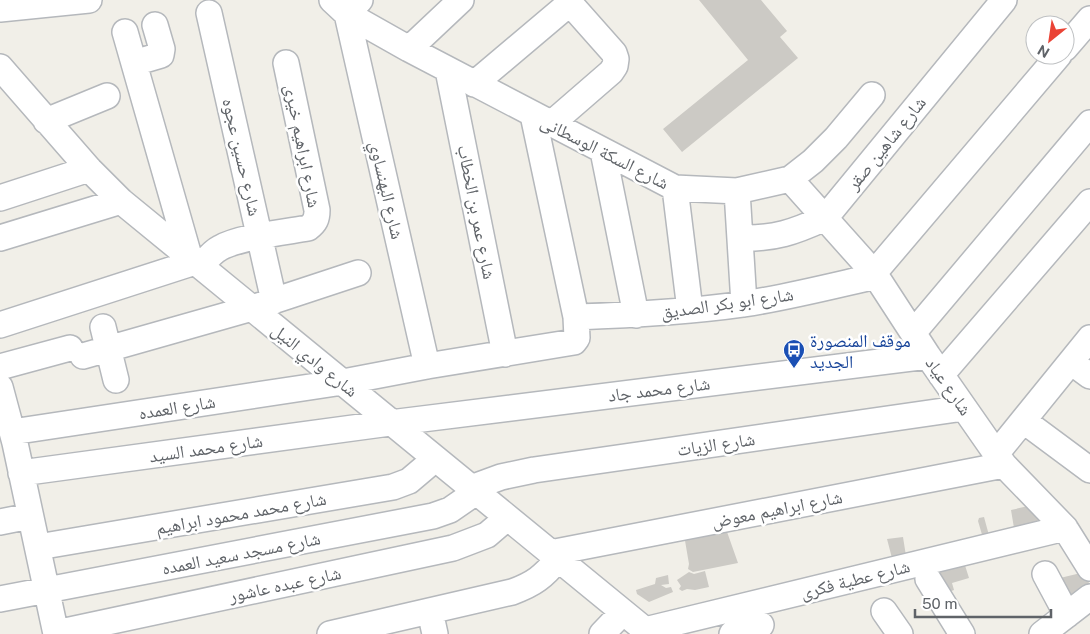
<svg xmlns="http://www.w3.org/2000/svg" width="1090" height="634" viewBox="0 0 1090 634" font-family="'Public Sans','Noto Naskh Arabic',sans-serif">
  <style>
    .building { fill: #cccac5 }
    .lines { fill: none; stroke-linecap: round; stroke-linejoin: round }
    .minor-casing { stroke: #b5b8bc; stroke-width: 28 }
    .minor { stroke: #fff; stroke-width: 25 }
    .labels { text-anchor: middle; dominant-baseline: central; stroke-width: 5; stroke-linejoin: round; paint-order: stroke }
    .street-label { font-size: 18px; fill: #5f6368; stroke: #fff }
    .transit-label { font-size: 18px; fill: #164399; stroke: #fff; text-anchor: start }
  </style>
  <rect width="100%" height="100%" fill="#f1efe8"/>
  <path class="building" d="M699,0H761L787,31L780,37L798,58L682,152L663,129L748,60Z
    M1037,504L1053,521L1014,528L1011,510Z
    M984,517L990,539L983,538L978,521L979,518Z
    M683,529H726L738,563L693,572L688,569L689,564Z
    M903,537L906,556L893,562L887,539Z
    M962,556L969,578L952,583L954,590L946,593L937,563Z
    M705,571L709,587L695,590L687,589L682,591L679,589L681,586L677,580L689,572L694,574Z
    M1085,572L1090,586L1072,600L1060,578Z
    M668,575L669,584L661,585L666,588L671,587L673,592L649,602L637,594L636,590L655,584L656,578Z"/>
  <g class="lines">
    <g class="minor-casing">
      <path id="minor" d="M332,0L347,14L409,49L675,188L737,191L790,179L813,161L836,138L872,95
        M360,0L347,14L427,366
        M0,9L89,0
        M209,13L274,301
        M125,32L189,256
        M1065,48L1090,19
        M409,49L461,0
        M134,63L161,55L162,49L155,25
        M0,67L89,169L121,201L650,634
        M448,70L505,354
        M474,84L570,3
        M46,121L107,96
        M551,124L611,72L615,66L616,59L614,53L567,0
        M603,151L636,315
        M790,179L874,273L928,356L1004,465L1065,528L1090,568
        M675,188L690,310
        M737,191L744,304
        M0,198L89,169
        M0,238L121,201
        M740,238C775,239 794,232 825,218L1004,0
        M201,266C207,259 212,252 220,248C239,237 285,232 308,228C315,223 317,219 317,210L286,63
        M874,273L1059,55
        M576,317C632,315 688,312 744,304C789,297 832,286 876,276
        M0,325L195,262
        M103,327L116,380
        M913,333L1090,123
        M83,356L252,308L358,273
        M1071,362L1090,376
        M0,367L70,348
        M941,375L1090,202
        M0,387L15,443L56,634
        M1024,421L1090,470
        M12,432L343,382L427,366L574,342L577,338L576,317L533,115
        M996,454L1090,338
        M21,473L390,423L928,356
        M471,488L501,477L534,470L964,408
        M0,522L30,516
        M38,547L393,487L409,481L435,459
        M550,553L1004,465
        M1045,574L1067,615
        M928,579L962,634
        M0,599L433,516L450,510L476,492
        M430,611L435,634
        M884,611L900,634
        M645,630L1065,528
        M56,633L453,548L487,535L507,518
        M330,634L512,592C534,584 543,577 558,559
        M602,634L623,612
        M732,634L761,625
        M1042,634L1090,597"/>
    </g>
    <use href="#minor" class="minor"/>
  </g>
  <defs>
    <g id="bus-pin" transform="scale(1.125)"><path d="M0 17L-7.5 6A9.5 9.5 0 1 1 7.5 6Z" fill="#1a4fb4" stroke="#fff"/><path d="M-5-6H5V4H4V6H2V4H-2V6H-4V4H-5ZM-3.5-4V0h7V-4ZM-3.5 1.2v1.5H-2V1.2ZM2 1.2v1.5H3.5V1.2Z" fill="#fff"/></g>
  </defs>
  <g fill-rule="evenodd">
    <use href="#bus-pin" x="794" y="350"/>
  </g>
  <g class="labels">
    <g class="street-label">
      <text transform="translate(886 143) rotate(-51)">شارع شاهين صقر</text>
      <text transform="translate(303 146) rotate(79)">شارع ابراهيم خيرى</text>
      <text transform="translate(605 152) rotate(27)">شارع السكة الوسطانى</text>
      <text transform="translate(242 157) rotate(77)">شارع حسين عجوه</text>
      <text transform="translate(387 190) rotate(77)">شارع البهنساوي</text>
      <text transform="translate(477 212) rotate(79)">شارع عمر بن الخطاب</text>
      <text transform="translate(727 303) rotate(-8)">شارع ابو بكر الصديق</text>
      <text transform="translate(315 360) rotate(39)">شارع وادي النيل</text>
      <text transform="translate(949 386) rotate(55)">شارع عياد</text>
      <text transform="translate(659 389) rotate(-7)">شارع محمد جاد</text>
      <text transform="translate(177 407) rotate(-9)">شارع العمده</text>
      <text transform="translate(716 444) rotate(-8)">شارع الزيات</text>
      <text transform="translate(206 448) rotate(-8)">شارع محمد السيد</text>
      <text transform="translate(777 509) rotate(-11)">شارع ابراهيم معوض</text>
      <text transform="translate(241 513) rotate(-10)">شارع محمد محمود ابراهيم</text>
      <text transform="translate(241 553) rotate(-11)">شارع مسجد سعيد العمده</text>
      <text transform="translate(855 579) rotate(-14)">شارع عطية فكرى</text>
      <text transform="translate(285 584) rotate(-12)">شارع عبده عاشور</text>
    </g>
    <g class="transit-label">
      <text x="810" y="340">موقف المنصورة<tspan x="810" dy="21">الجديد</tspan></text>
    </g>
  </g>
  <g transform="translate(1050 40) rotate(210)"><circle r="24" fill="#ffffff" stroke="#bfc1c3"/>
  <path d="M0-4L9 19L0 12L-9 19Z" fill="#ea4335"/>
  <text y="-8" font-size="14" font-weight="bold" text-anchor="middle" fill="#5f6368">N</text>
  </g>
  <path d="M915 609v8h136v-8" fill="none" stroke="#5f6368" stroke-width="2.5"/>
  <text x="922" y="609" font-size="15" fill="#5f6368" stroke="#ffffff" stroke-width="4" paint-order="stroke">50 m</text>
</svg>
